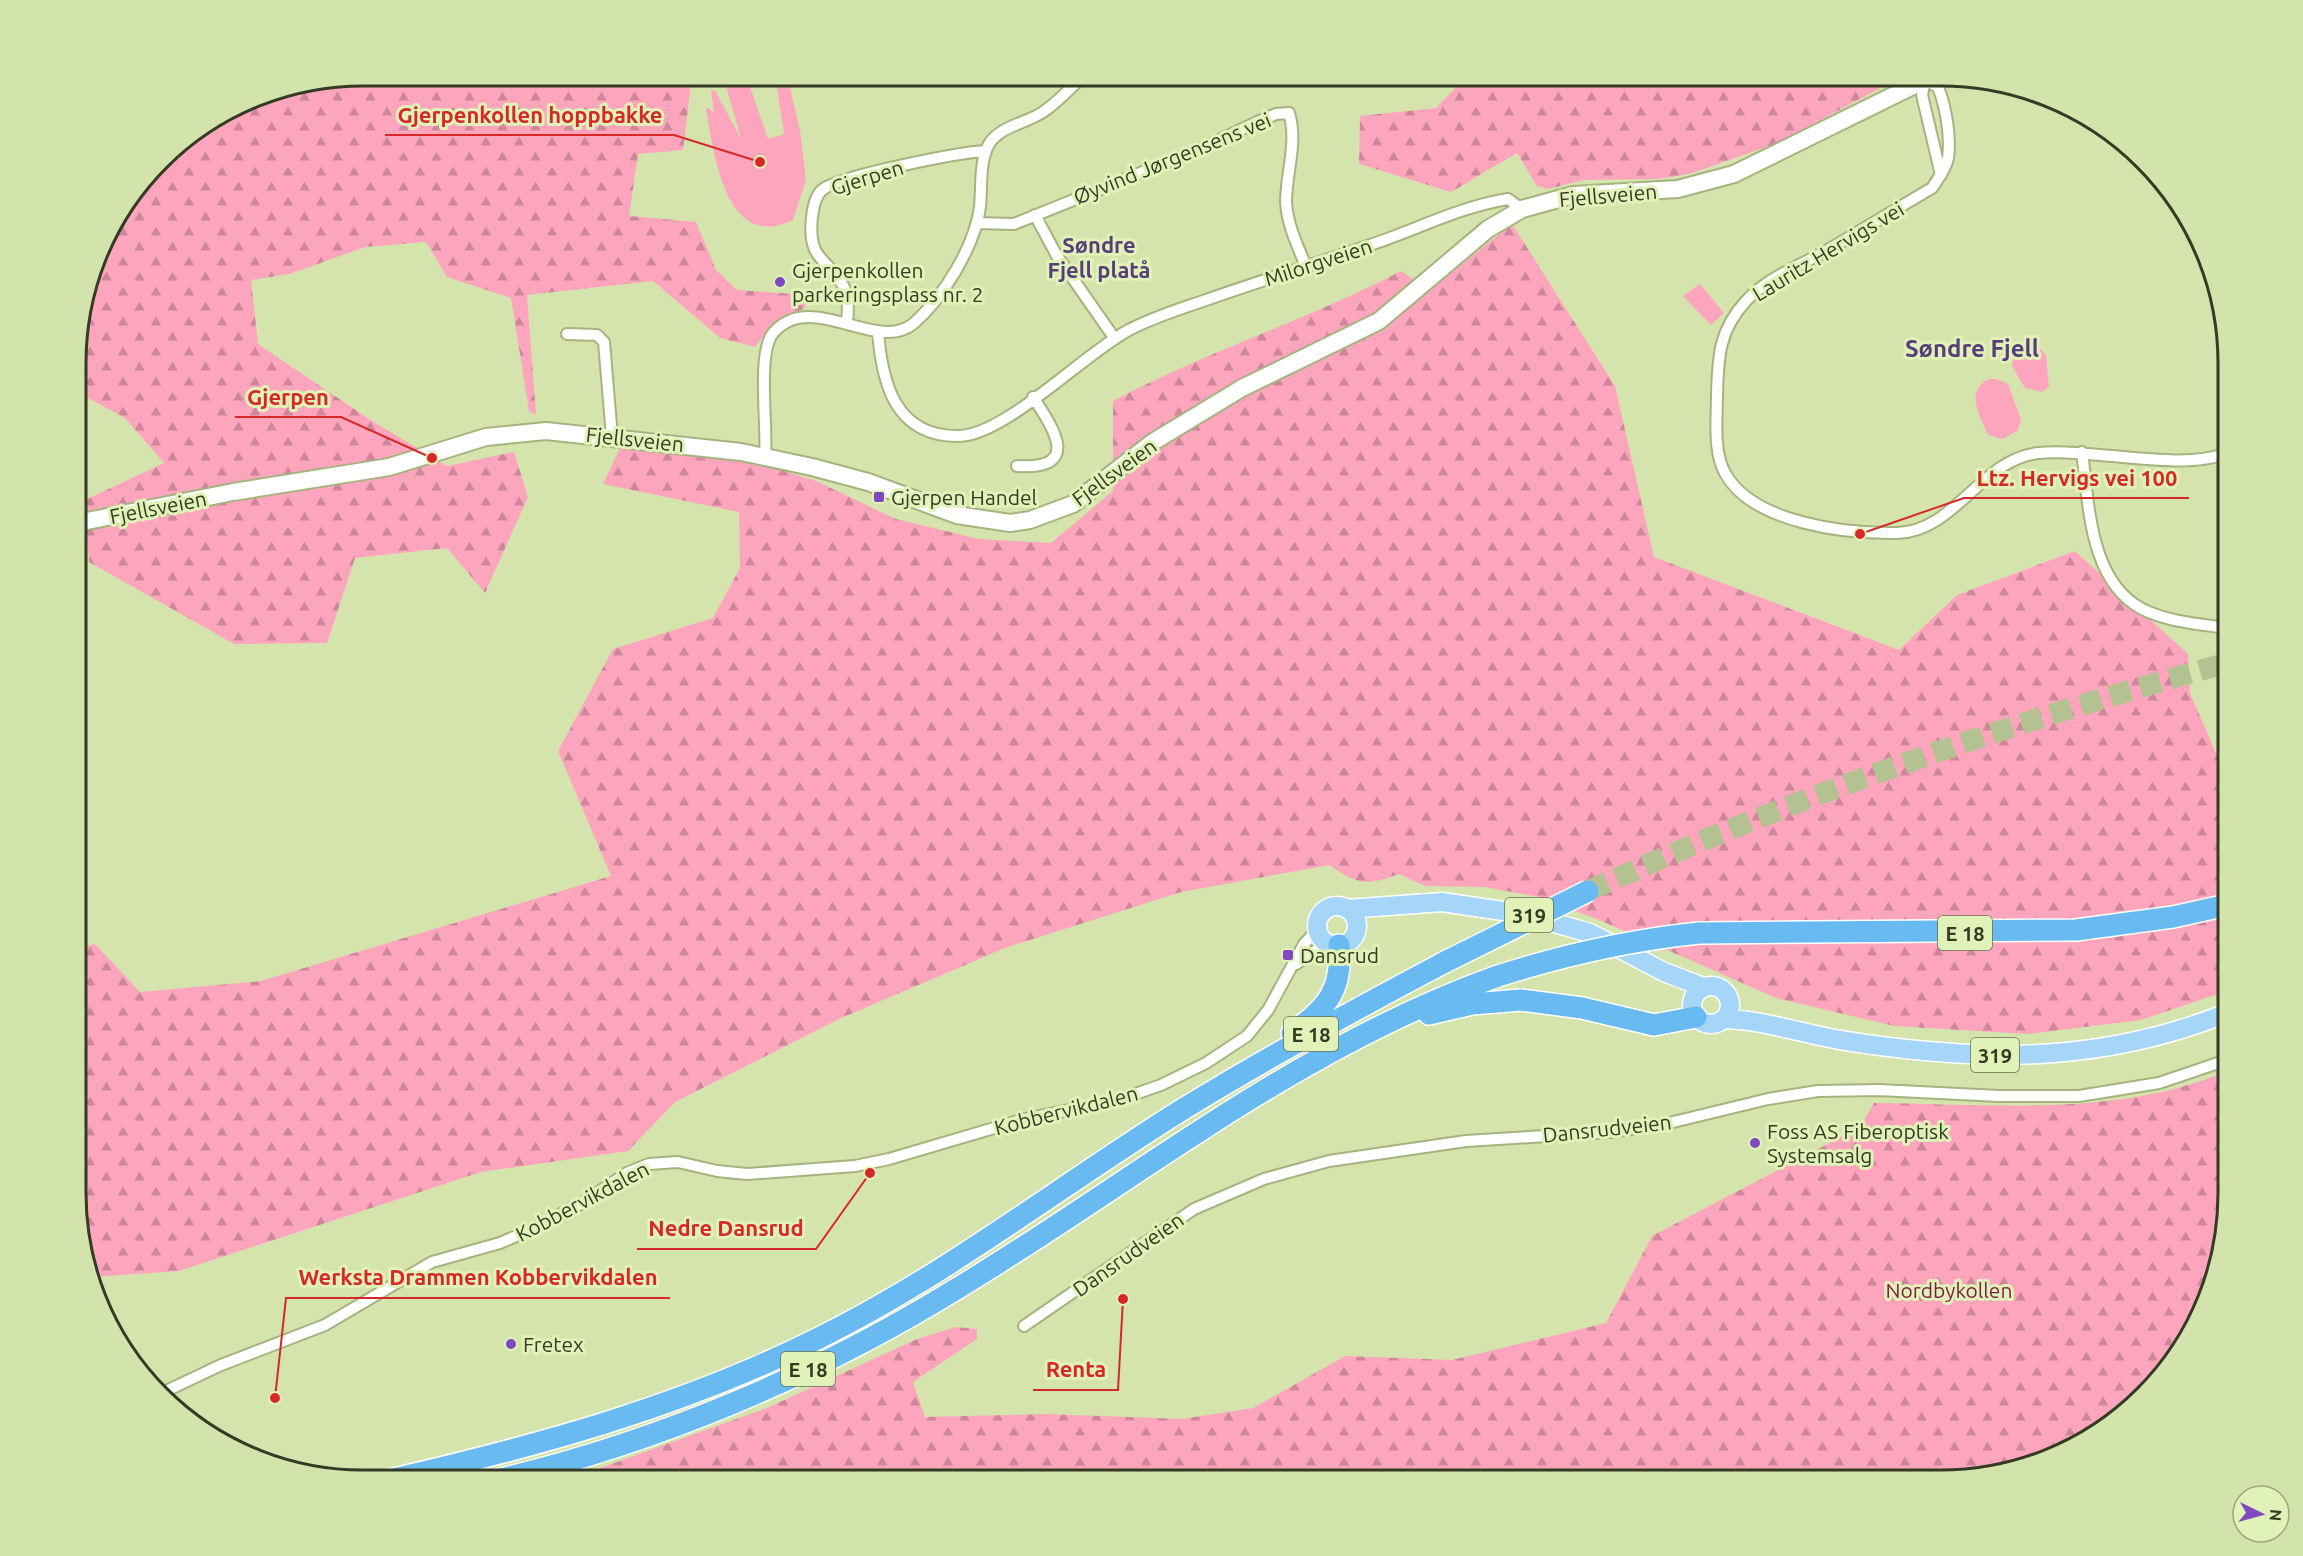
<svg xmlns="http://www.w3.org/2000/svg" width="2303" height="1556" viewBox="0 0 2303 1556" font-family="Ubuntu,sans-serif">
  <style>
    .green { fill: #fea5be }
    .forest { fill: url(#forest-firs) }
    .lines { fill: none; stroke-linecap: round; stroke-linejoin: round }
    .highway-tunnel { stroke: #b4c291; stroke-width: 21; stroke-dasharray: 21 10; stroke-linecap: butt }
    .street-casing { stroke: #a5b47e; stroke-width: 14 }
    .secondary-casing { stroke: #a5b47e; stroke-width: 20 }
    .primary-casing { stroke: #fff; stroke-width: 21 }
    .highway-casing { stroke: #fff; stroke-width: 24 }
    .street { stroke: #fff; stroke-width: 10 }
    .secondary { stroke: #fff; stroke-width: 16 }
    .primary { stroke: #a6d6f7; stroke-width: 18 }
    .highway { stroke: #6abaf2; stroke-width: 21 }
    .highway-bridge-casing { stroke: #fff; stroke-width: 24; stroke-linecap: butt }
    .highway-bridge { stroke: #6abaf2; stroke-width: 21 }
    .poi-dot { fill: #7f49c0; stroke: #e1f2b8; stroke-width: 2 }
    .labels { text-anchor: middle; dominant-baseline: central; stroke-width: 6; stroke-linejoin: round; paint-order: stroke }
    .shield { fill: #e1f2b8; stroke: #687150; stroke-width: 1.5 }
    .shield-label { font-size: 20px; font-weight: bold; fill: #343a24 }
    .street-label { font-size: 21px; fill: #343a24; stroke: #e1f2b8 }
    .poi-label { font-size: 21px; fill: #343a24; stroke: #e1f2b8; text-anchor: start }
    .park-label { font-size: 21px; fill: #7d1d44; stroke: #e1f2b8 }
    .neighbourhood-label { font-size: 22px; font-weight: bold; fill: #573e7a; stroke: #e1f2b8 }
    .quarter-label { font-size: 24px; font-weight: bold; fill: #573e7a; stroke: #e1f2b8 }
    .rim { fill: none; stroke: #343a24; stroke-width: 3 }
    .leader { fill: none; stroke: #d62828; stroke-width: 2 }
    .callout-dot { fill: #d62828; stroke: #e1f2b8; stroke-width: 2 }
    .callout-label { font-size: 22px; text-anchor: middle; font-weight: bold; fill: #d62828; stroke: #e1f2b8; stroke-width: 6; stroke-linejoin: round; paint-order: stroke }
  </style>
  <defs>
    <pattern id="forest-firs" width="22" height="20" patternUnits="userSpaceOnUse" patternTransform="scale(1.5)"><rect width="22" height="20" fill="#fea5be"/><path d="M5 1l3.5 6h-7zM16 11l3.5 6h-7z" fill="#ce879a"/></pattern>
  </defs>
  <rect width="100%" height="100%" fill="#d4e4ac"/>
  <path class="green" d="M723,75H746L768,139L784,134L775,75H787L800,130L806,180L793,220C725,253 714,153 706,109L709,108L714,113L711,91L715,90L741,139Z
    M1700,284L1724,313L1711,325L1683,296Z
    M2041,349L2046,355L2049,387L2042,392L2025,388L2012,366L2014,358Z
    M1989,379H1997L2008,384L2021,419L2018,430L2003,439L1988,435C1980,415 1964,392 1989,379Z"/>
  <path class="forest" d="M363,75H692L683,150L638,154L629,216L696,222L716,270L737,290L811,295L803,309L776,321L755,347L720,338L653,281L527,295L536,415L529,411L511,298L447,277L426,242L365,247L290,274L251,280L258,344L369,419L447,466L514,452L528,497L485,593L447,548L355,558L327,643L234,644L89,562L85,500L164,463L125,418L77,392V325L105,235L173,147L253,97Z
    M1468,75H1905L1775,144L1689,174L1657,179L1584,180L1548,189L1537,186L1517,153L1451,192L1359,164L1360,116L1436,108Z
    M1512,224L1615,386L1654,557L1899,650L1957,595L2075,551L2188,654L2190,693L2216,753H2227V991L2141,1020L2028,1034L1894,1026L1776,998L1597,919L1538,897L1485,887L1425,886L1399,874C1367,886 1358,885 1329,865L1181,892L1005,948L839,1019L675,1102L628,1151L481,1172L179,1271L93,1277L77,1231V948L95,944L140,992L261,981L611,876L558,751L613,649L713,618L740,568L739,512L603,484L622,444L759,463L816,481L896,519L979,539L1051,543L1113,491V401C1206,352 1307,320 1401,271L1430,290Z
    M2227,1071V1212L2213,1286L2179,1354L2084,1443L1959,1480L564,1481L767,1408L917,1339L956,1327L977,1329V1339L913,1382L925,1417L1046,1414L1182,1419L1253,1408L1345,1356L1452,1360L1606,1323L1652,1236L1860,1127L1874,1103C1991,1104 2117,1118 2227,1071Z"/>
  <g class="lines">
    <path class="highway-tunnel" d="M1588,891C1795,796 2008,723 2227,663"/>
    <g class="street-casing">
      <path id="street" d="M1941,175L1922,95L1925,80L1938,87C1946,107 1951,137 1948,158C1946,169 1938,179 1932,188C1896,209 1861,231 1826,251C1799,266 1767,278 1746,301C1719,330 1718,357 1717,394C1717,418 1713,452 1725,473C1752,523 1846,534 1897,533C1955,532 1982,458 2039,453C2094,448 2180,472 2227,453
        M1035,215L1057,256L1115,339
        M977,223L1014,224L1200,149L1257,122L1276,114L1289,113C1298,142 1286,173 1286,202C1287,223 1297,245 1305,264
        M847,323C850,294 847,286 827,265C822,260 816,254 814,247C809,233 811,200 822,190C838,176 961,152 986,151
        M878,332C882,383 895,437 959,436C1005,435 1083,355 1127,331C1151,318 1177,310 1203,301C1257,282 1312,265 1367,246C1414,231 1458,207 1508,199L1522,209
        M567,334L597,335L604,342L612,437
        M2082,452C2089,504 2089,581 2142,609C2168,622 2200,624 2227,628
        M765,457C768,427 756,351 774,332C812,290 876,353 913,324C943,298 975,246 980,207C982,187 979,162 989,144C1000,126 1027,123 1043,112C1058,102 1071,88 1084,75
        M1017,466C1082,470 1054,429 1033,397
        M1296,964L1327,943
        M1024,1326L1194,1209L1264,1179L1329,1161L1466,1141L1610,1132L1665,1124L1768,1099L1818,1091L1879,1090L1999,1096H2079L2159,1083L2227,1060
        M164,1392L221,1365L325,1325L432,1262L500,1243L537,1227L582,1203L627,1173L649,1164L678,1162L717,1171L747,1174L855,1166L889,1159L1025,1119L1118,1100L1161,1085L1206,1063L1247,1036L1268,1010L1304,944L1318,929"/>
    </g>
    <g class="secondary-casing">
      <path id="secondary" d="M77,523L233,492L389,467L486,437L546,431L741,452L812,467L868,482L957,515L1010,523L1030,520L1073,504L1153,442L1242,388L1379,321L1488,229L1522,209L1573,195L1678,189L1734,174L1935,75"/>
    </g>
    <g class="primary-casing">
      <path id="primary" d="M1317 926a20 20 0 1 1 40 0a20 20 0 1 1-40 0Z
        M1347,909L1442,902L1523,914L1590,933L1664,972L1703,987
        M1692 1005a19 19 0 1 1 38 0a19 19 0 1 1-38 0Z
        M1725,1019C1766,1020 1805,1035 1846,1041C1980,1062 2100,1064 2227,1013"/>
    </g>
    <g class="highway-casing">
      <path id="highway" d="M1699,933L2076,930L2173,917L2227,905
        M1429,1014L1472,1004L1521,1000L1582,1008L1654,1025L1696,1017
        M1292,1033C1327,1008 1343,990 1339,945
        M385,1481C533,1447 678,1408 815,1340C947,1275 1057,1188 1180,1111C1266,1058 1356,1009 1445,962
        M493,1481C656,1443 815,1376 958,1288C1138,1179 1296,1048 1498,976"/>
    </g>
    <use href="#street" class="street"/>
    <use href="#secondary" class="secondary"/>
    <use href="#primary" class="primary"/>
    <use href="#highway" class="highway"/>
    <g class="highway-bridge-casing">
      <path id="highway-bridge" d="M1445,962L1588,891
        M1498,976C1564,955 1630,940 1699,933"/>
    </g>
    <use href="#highway-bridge" class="highway-bridge"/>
  </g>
  <g class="poi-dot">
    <circle cx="780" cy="282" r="6"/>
    <rect x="873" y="491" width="12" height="12" rx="3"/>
    <rect x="1282" y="949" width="12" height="12" rx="3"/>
    <circle cx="1755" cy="1143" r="6"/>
    <circle cx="511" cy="1344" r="6"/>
  </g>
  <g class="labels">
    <g class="shield">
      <rect x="1505" y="898" width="48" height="34" rx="4.5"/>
      <rect x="1938" y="916" width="54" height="34" rx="4.5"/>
      <rect x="1284" y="1017" width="54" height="34" rx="4.5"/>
      <rect x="1971" y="1038" width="48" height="34" rx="4.5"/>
      <rect x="781" y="1352" width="54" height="34" rx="4.5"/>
    </g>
    <g class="shield-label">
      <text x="1529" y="915">319</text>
      <text x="1965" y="933">E 18</text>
      <text x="1311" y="1034">E 18</text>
      <text x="1995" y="1055">319</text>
      <text x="808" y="1369">E 18</text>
    </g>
    <g class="street-label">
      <text transform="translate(1172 158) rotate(-22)">Øyvind Jørgensens vei</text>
      <text transform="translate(867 177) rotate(-17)">Gjerpen</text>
      <text transform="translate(1608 195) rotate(-5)">Fjellsveien</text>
      <text transform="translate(1828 251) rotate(-31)">Lauritz Hervigs vei</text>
      <text transform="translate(1318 262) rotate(-18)">Milorgveien</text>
      <text transform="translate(635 439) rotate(6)">Fjellsveien</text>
      <text transform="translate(1114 472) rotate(-36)">Fjellsveien</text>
      <text transform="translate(158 507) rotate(-11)">Fjellsveien</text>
      <text transform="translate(1066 1110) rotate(-14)">Kobbervikdalen</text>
      <text transform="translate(1607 1128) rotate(-6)">Dansrudveien</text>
      <text transform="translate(582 1201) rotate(-28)">Kobbervikdalen</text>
      <text transform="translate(1128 1254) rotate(-35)">Dansrudveien</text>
    </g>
    <g class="poi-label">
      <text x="792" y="270">Gjerpenkollen<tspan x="792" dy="24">parkeringsplass nr. 2</tspan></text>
      <text x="891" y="497">Gjerpen Handel</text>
      <text x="1300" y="955">Dansrud</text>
      <text x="1767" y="1131">Foss AS Fiberoptisk<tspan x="1767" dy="24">Systemsalg</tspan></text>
      <text x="523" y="1344">Fretex</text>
    </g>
    <g class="park-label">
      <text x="1949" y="1290">Nordbykollen</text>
    </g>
    <g class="neighbourhood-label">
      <text x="1099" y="244">Søndre<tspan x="1099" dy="25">Fjell platå</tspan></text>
    </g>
    <g class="quarter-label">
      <text x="1972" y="348">Søndre Fjell</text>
    </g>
  </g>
  <path d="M0 0H2303V1556H0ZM363 86H1941A277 277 0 0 1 2218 363V1193A277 277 0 0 1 1941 1470H363A277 277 0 0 1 86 1193V363A277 277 0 0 1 363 86Z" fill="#d3e3ac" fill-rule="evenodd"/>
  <path class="rim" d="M363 86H1941A277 277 0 0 1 2218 363V1193A277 277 0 0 1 1941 1470H363A277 277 0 0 1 86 1193V363A277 277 0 0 1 363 86Z"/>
  <path class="leader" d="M760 162L674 135H385M432 458L341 417H235M1860 534L1964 498H2189M870 1173L816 1249H637M275 1398L286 1298H670M1123 1299L1118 1390H1033"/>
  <g class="callout-dot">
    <circle cx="760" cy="162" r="6"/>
    <circle cx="432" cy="458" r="6"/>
    <circle cx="1860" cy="534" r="6"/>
    <circle cx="870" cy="1173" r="6"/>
    <circle cx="275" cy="1398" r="6"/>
    <circle cx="1123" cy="1299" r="6"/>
  </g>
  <g class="callout-label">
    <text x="530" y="123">Gjerpenkollen hoppbakke</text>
    <text x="288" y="405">Gjerpen</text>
    <text x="2077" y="486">Ltz. Hervigs vei 100</text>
    <text x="726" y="1236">Nedre Dansrud</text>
    <text x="478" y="1285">Werksta Drammen Kobbervikdalen</text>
    <text x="1076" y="1377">Renta</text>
  </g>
  <g transform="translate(2261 1514) rotate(95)"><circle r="28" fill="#e1f2b8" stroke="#9ca87d" stroke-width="1.5"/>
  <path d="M0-4.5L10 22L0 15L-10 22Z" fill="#7f49c0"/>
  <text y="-9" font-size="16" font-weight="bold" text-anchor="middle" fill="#343a24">N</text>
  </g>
</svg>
